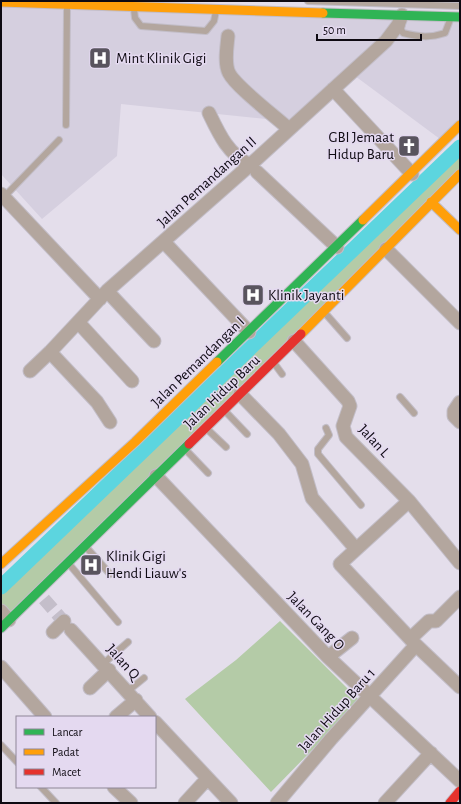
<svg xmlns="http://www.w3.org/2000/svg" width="461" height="804" viewBox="0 0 461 804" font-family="'Alegreya Sans',sans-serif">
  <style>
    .commercial { fill: #d5cfdf }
    .green { fill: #b4cba7 }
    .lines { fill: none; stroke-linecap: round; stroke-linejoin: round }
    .canal { stroke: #5cd5df; stroke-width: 15 }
    .street-tunnel { stroke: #c4beca; stroke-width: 13; stroke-dasharray: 13 6; stroke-linecap: butt }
    .lane-casing { stroke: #c2bdc7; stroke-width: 8 }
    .street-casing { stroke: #c2bdc7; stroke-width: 15 }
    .fast-casing { stroke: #c2bdc7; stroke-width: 11 }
    .slow-casing { stroke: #c2bdc7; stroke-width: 11 }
    .jam-casing { stroke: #c2bdc7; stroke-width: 11 }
    .lane { stroke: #b3a69e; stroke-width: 6 }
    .street { stroke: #b3a69e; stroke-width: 13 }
    .fast { stroke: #30b455; stroke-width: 9 }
    .slow { stroke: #ff9f0a; stroke-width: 9 }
    .jam { stroke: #e5322d; stroke-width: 9 }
    .labels { text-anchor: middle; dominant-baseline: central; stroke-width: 3; stroke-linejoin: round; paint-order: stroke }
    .poi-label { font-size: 15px; fill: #0e0a12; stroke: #e4d9f0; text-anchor: start }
    .street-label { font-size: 15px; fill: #0e0a12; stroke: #e4d9f0 }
  </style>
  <rect width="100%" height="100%" fill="#e4deeb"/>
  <path class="commercial" d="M1,1L460,18V125L444,142L351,73L296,122L121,104L117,156L42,219L1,174Z"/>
  <path class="green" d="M460,147V174L1,628V586Z
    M280,621L360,701L271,792L185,699L236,660Z"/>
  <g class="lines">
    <path class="canal" d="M1,587L460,147"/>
    <path class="street-tunnel" d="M44,599L71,630"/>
    <g class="lane-casing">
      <path id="lane" d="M308,1L460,6
        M134,9L135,18L141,26L206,31L214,21L216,11
        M402,24L401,29L403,33C419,37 430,38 445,33L450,20
        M66,125L67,7
        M4,197L59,140
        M325,313L347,338
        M274,363L282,374
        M400,397L414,413
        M225,411L247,434
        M326,428L329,435L318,449V454L361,505
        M207,429L226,447
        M185,449L208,473
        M86,547L110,574
        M69,564L118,622
        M103,664L128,642
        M128,691L144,678
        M1,745L17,762
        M41,787L56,803"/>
    </g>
    <g class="street-casing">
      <path id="street" d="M228,36C227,47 224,63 229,73C236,87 276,117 289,129
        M333,89L412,174
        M209,113C219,134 228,154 250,165
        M257,172L337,247
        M1,194L100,299
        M164,242L249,332
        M386,249L460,323
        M107,291L154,341
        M78,322L132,381
        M294,341L348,401L350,406L343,426L346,437L409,501L460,563
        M50,352L97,402L110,422
        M30,371L50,352L107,291L250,165L386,41L398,25L402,15
        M240,394L279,434L302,464L312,498L356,549
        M460,402L454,411V416L460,422
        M156,476L328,657L460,781
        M409,501L340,564L416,645L460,687
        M1,611L9,620
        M71,630L150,717
        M53,632L64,621
        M411,638L429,621H436L460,597
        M328,657L352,638
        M1,667L45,717
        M90,688L109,670
        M116,717L136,700
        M155,722L231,803
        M114,787L131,803
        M185,803L207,779
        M277,803L331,739L416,645
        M385,803L431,753"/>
    </g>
    <g class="fast-casing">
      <path id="fast" d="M323,13L460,17
        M217,362L363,220
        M1,628L189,444"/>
    </g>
    <g class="slow-casing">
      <path id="slow" d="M1,2L323,13
        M431,202L460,230
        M363,220L460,125
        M301,334L460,174
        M1,564L135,442L217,362"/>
    </g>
    <g class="jam-casing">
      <path id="jam" d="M189,444L301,334
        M450,803L460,791"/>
    </g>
    <use href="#lane" class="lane"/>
    <use href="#street" class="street"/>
    <use href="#fast" class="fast"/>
    <use href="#slow" class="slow"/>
    <use href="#jam" class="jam"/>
  </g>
  <defs>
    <g id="hospital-square" transform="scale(1.15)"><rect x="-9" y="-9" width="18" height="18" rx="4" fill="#59545e" stroke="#e4d9f0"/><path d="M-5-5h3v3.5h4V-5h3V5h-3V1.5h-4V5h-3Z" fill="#fff"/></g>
    <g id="church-square" transform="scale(1.15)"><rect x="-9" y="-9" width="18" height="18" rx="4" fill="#59545e" stroke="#e4d9f0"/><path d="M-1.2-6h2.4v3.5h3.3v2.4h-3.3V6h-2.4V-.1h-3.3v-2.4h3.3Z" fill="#fff"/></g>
  </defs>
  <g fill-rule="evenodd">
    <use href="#hospital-square" x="100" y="58"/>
    <use href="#church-square" x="409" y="146"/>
    <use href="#hospital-square" x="253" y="295"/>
    <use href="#hospital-square" x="91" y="565"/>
  </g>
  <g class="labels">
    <g class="poi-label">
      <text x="116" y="58">Mint Klinik Gigi</text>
      <text x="394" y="137" text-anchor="end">GBI Jemaat<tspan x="394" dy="17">Hidup Baru</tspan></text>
      <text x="268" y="295">Klinik Jayanti</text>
      <text x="106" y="556">Klinik Gigi<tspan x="106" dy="17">Hendi Liauw's</tspan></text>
    </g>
    <g class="street-label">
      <text transform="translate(207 182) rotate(-42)">Jalan Pemandangan II</text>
      <text transform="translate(198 362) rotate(-44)">Jalan Pemandangan I</text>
      <text transform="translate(222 392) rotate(-44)">Jalan Hidup Baru</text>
      <text transform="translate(374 441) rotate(47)">Jalan L</text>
      <text transform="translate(316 621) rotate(46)">Jalan Gang O</text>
      <text transform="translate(123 662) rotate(48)">Jalan Q</text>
      <text transform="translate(337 710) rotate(-48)">Jalan Hidup Baru 1</text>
    </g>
  </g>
  <rect width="461" height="804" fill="none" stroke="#0e0a12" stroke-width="4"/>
  <rect x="16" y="716" width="140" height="72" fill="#e4d9f0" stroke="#8e8697"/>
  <rect x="24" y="729" width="20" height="6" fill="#30b455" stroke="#8e8697"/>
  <text x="52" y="736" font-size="12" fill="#0e0a12">Lancar</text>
  <rect x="24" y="749" width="20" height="6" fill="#ff9f0a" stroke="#8e8697"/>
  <text x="52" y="756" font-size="12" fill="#0e0a12">Padat</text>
  <rect x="24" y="769" width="20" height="6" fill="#e5322d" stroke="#8e8697"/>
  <text x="52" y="776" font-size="12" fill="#0e0a12">Macet</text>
  <path d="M317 34v6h104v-6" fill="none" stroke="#0e0a12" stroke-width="2"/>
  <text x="323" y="34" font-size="12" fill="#0e0a12" stroke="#e4d9f0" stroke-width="3" paint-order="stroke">50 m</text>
</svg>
